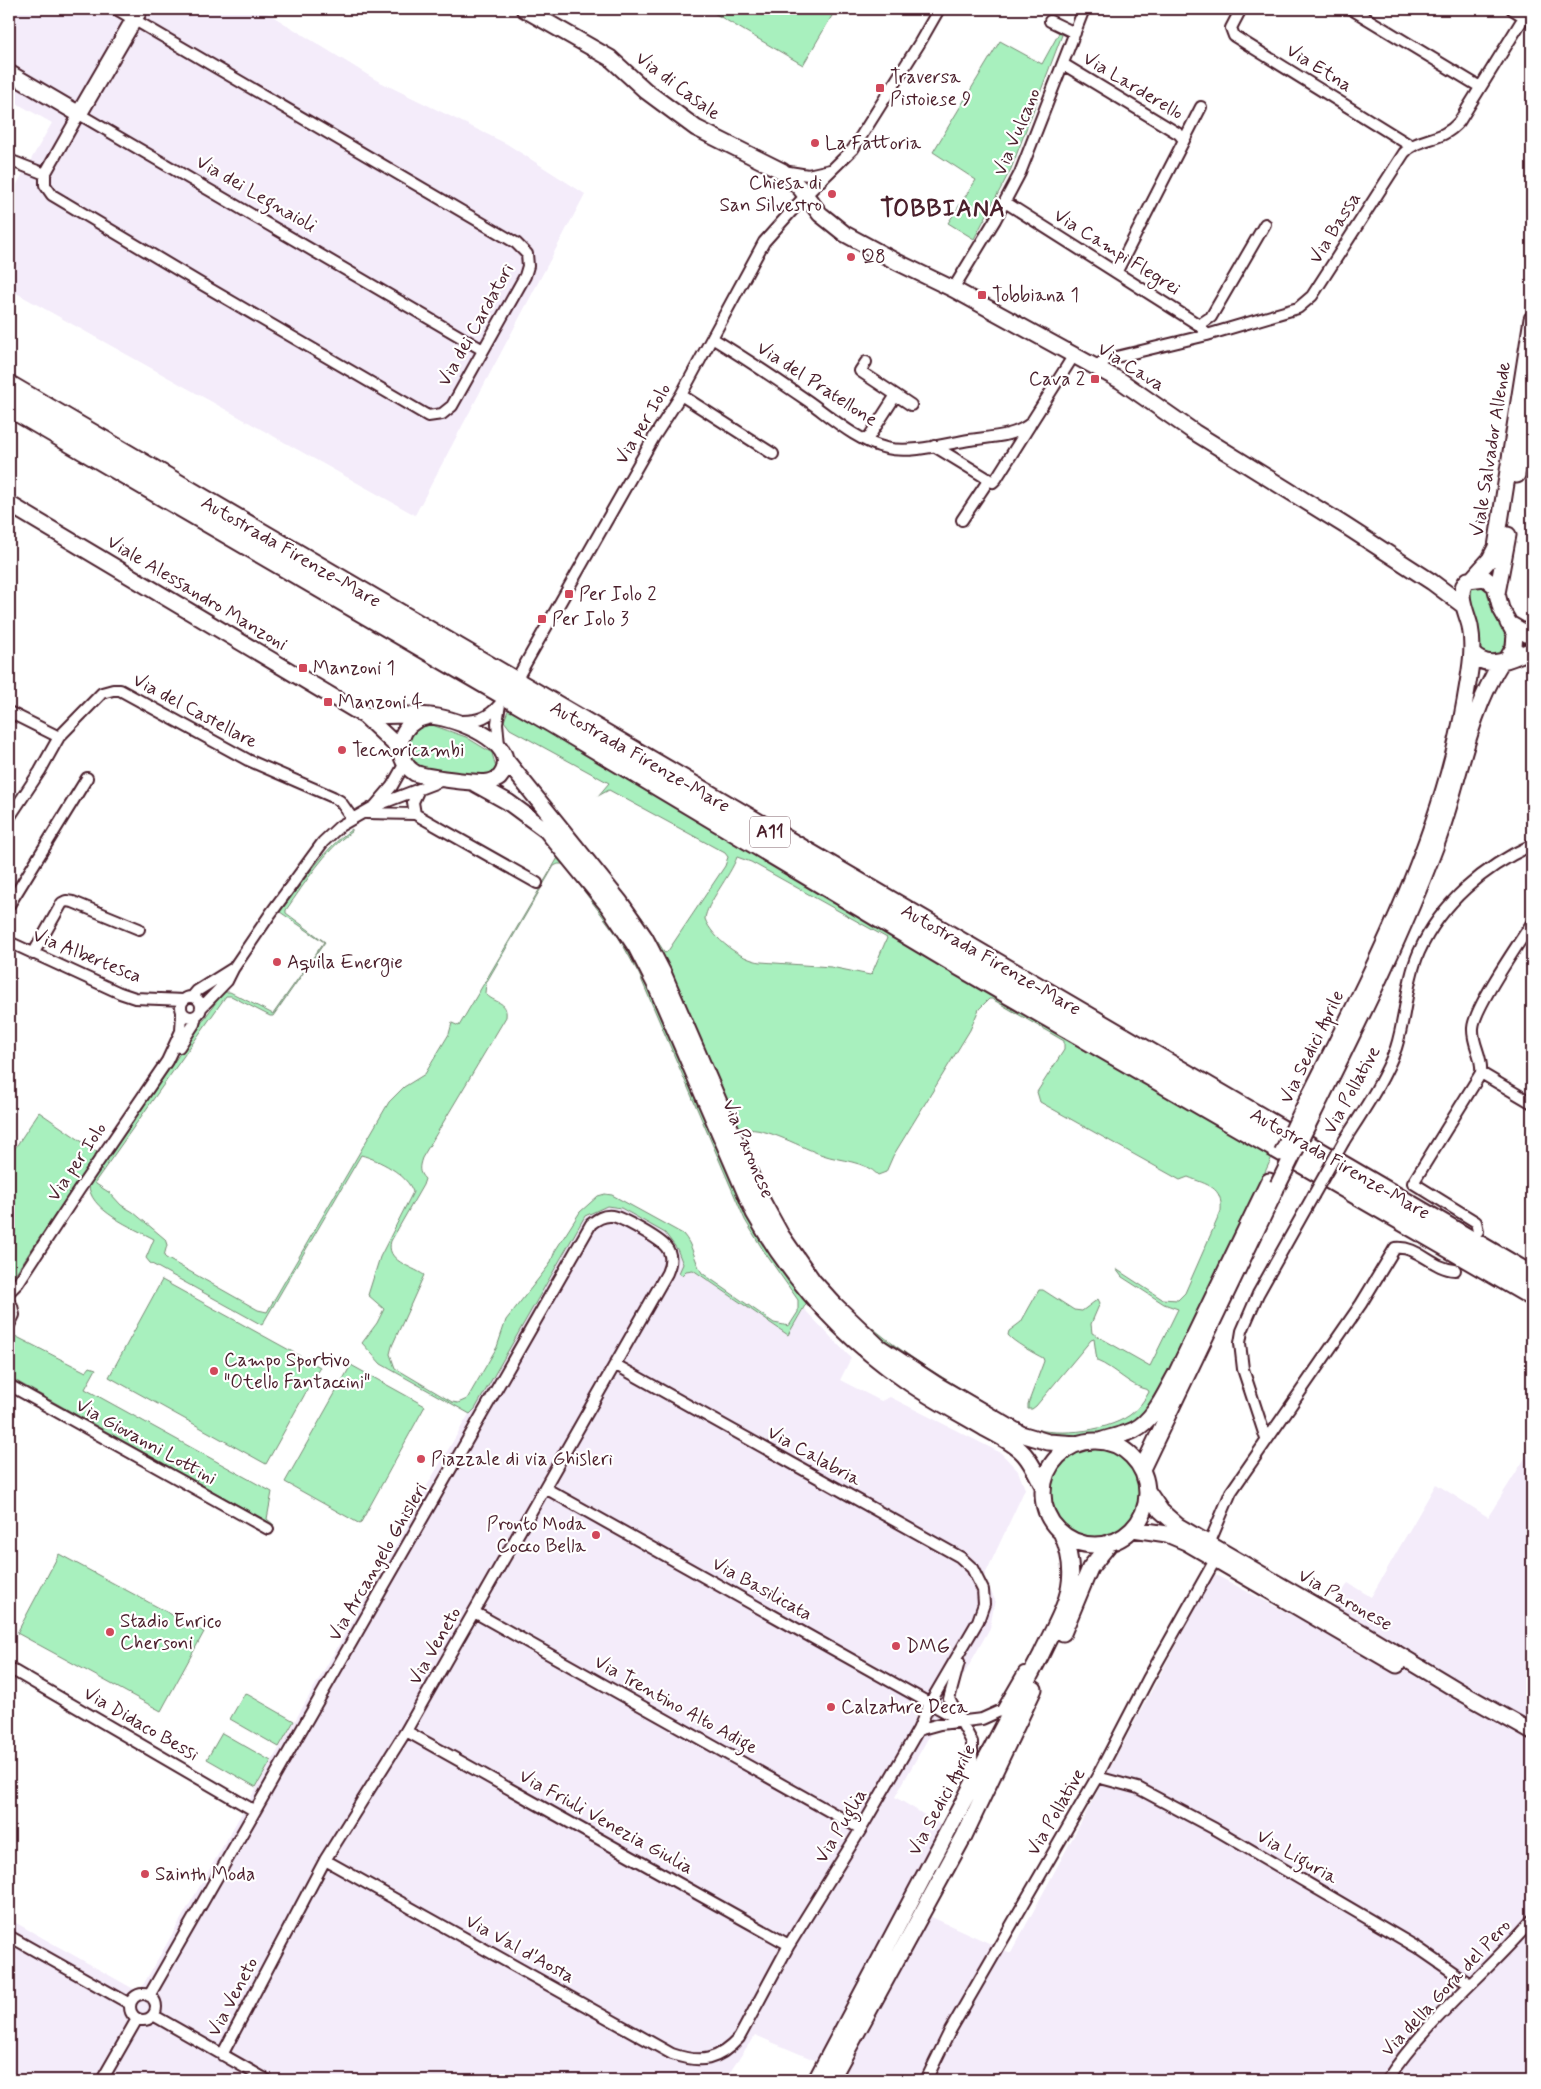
<svg xmlns="http://www.w3.org/2000/svg" width="1541" height="2089" viewBox="0 0 1541 2089" font-family="Mynerve,sans-serif">
  <style>
    .built { fill: #f4ecfa }
    .green { fill: #a8f0be; stroke: #798874; fill-rule: evenodd }
    .lines { fill: none; stroke-linecap: round; stroke-linejoin: round }
    .street-casing { stroke: #4a1f2b; stroke-width: 14 }
    .secondary-casing { stroke: #4a1f2b; stroke-width: 19 }
    .highway-casing { stroke: #4a1f2b; stroke-width: 24 }
    .street { stroke: #fff; stroke-width: 10 }
    .secondary { stroke: #fff; stroke-width: 15 }
    .highway { stroke: #fff; stroke-width: 20 }
    .street-bridge-casing { stroke: #4a1f2b; stroke-width: 14; stroke-linecap: butt }
    .secondary-bridge-casing { stroke: #4a1f2b; stroke-width: 19; stroke-linecap: butt }
    .street-bridge { stroke: #fff; stroke-width: 10 }
    .secondary-bridge { stroke: #fff; stroke-width: 15 }
    .poi-dot { fill: #d1495b; stroke: #fff; stroke-width: 2 }
    .labels { text-anchor: middle; dominant-baseline: central; stroke-width: 4.5; stroke-linejoin: round; paint-order: stroke }
    .shield { fill: #fff; stroke: #80626b; stroke-width: 1 }
    .shield-label { font-size: 18px; font-weight: bold; fill: #4a1f2b }
    .street-label { font-size: 19px; fill: #4a1f2b; stroke: #fff }
    .poi-label { font-size: 19px; fill: #4a1f2b; stroke: #fff; text-anchor: start }
    .district-label { font-size: 24px; font-weight: bold; letter-spacing: 1px; fill: #4a1f2b; stroke: #fff }
  </style>
  <rect width="100%" height="100%" fill="#fff"/>
  <filter id="ink" filterUnits="userSpaceOnUse"><feTurbulence type="fractalNoise" baseFrequency=".02" numOctaves="2"/><feDisplacementMap in="SourceGraphic" scale="10" xChannelSelector="R" yChannelSelector="G"/><feConvolveMatrix kernelMatrix="1 2 1 2 8 2 1 2 1" color-interpolation-filters="sRGB"/></filter>
  <g filter="url(#ink)">
    <path class="built" d="M9,9H261L376,80L507,144L585,194L415,515L9,289V198L52,123L9,99Z
      M611,1206L621,1208L665,1233L677,1249L683,1264L788,1335L804,1309L851,1358L840,1380L881,1401L890,1397L1001,1453L1018,1471L1025,1489L984,1577L995,1600L990,1628L895,1797L946,1828L905,1905L1011,1953L1214,1574L1320,1630L1348,1583L1371,1597L1436,1484L1488,1517L1532,1447V2080H847L850,2075L755,2035L730,2072L686,2080H9V1919L139,1992L373,1585L409,1522L406,1520L408,1518L584,1218L600,1208Z"/>
    <path class="green" d="M707,9H836L803,65Z
      M1059,33L1062,35L1011,169L974,239L948,223L976,180L933,152L1000,41L1042,64Z
      M1481,584C1484,586 1488,588 1490,591C1498,604 1523,659 1491,655C1485,654 1481,652 1479,646L1478,630L1469,594L1470,586Z
      M509,708L1273,1155L1165,1386C1155,1399 1146,1414 1132,1422C1109,1435 1063,1438 1039,1432C1016,1427 997,1413 978,1401C943,1381 907,1362 875,1335C842,1307 816,1273 790,1238L572,833L573,830L575,832L641,916L665,953L668,951L725,866L728,857L725,853L609,790L598,796L609,783L510,729L504,721ZM737,857L751,862L887,938L872,973L870,975L831,967L761,962C741,960 712,938 705,919C706,904 731,875 737,857ZM989,999H992L1064,1041V1050L1037,1092L1040,1102L1180,1180L1188,1177C1207,1185 1223,1186 1221,1211L1185,1293L1178,1300L1162,1299L1116,1269L1122,1277L1164,1304L1178,1309L1150,1366L1092,1333L1091,1324L1100,1303L1098,1299L1082,1311L1074,1310L1043,1290H1039L1021,1322L1009,1331L1008,1335C1012,1341 1035,1354 1043,1358L1044,1361L1028,1404V1409H1032L1036,1406L1091,1340L1094,1339L1097,1361C1115,1368 1129,1386 1148,1390L1149,1392C1144,1401 1138,1409 1130,1415C1104,1433 1052,1437 1024,1426C1007,1419 991,1406 975,1397C911,1359 855,1323 809,1262C781,1225 763,1182 745,1139L744,1133L745,1130C765,1126 804,1149 823,1155C840,1161 865,1161 878,1175L886,1172L893,1156L970,1030L979,1009Z
      M432,725L466,737L492,753L496,768L492,775L484,777L443,770L429,769L414,763L409,755L410,740L414,731L424,726Z
      M352,829V831C324,851 306,882 286,910V913L325,942L273,1016H270L231,996H226L95,1182L96,1184L110,1193L121,1205L133,1212L165,1239L167,1245L164,1256L166,1258L258,1310L267,1312L389,1102L404,1087L425,1074L449,1034L452,1023L459,1026L559,856L611,922L633,954L782,1270L807,1302L788,1335L693,1270L686,1271L682,1275L679,1273L683,1264L677,1249L665,1233L621,1208L607,1206L585,1216L475,1409L470,1414L381,1364L362,1343L377,1323L384,1309L368,1295L380,1257L413,1192C407,1174 379,1160 361,1155L262,1325L150,1263L146,1258L154,1239C134,1228 87,1210 89,1183L223,992H230L273,1014L324,942L280,912C302,884 322,850 352,829ZM558,864H562L569,871L619,938L639,974L745,1220L763,1250L798,1300V1312L789,1326L774,1323L702,1273C694,1260 693,1245 683,1234L612,1195L605,1194L598,1196L580,1212L555,1251L550,1264L506,1320L497,1347L467,1399L458,1403L452,1402L395,1368L390,1354L392,1346L424,1275C411,1266 385,1261 391,1241L423,1185L425,1179C418,1172 419,1167 422,1158L506,1017C508,1000 494,1004 485,993L486,983L554,866Z
      M39,1112L97,1152L9,1283V1157Z
      M162,1280L320,1367L266,1464L109,1377Z
      M9,1335H13L86,1372L90,1367L96,1369L85,1389L272,1492L267,1519L274,1525L9,1377Z
      M351,1365L425,1406L360,1524L285,1482Z
      M1051 1491a46 46 0 1 1 92 0a46 46 0 1 1-92 0Z
      M59,1554L204,1632L161,1711L17,1633Z
      M245,1693L294,1721L279,1747L230,1719Z
      M222,1733L271,1761L256,1787L207,1759Z"/>
    <g class="lines">
      <g class="street-casing">
        <path id="street" d="M116,9L516,243L527,254L528,266L525,276L452,406L442,414L428,416L198,282L52,195L45,185V174L79,114L483,350
          M1241,9L1231,28L1234,36L1411,146
          M1351,9L1480,87
          M1512,9L1523,16
          M1050,21L1075,33
          M1063,64L1179,134L1183,139
          M9,160L45,174
          M783,171L808,175L830,170
          M1005,202L1199,325L1207,335
          M1117,271L1201,107
          M953,289L995,220L1020,173L1084,9
          M1199,325L1211,317L1265,224
          M712,338C745,358 776,379 808,401C832,418 857,441 886,448C910,454 945,444 969,440C989,437 1015,437 1031,423L1074,355
          M866,362L860,371L911,405
          M1098,369L1102,362L1108,359L1207,335L1298,308L1312,296L1404,153C1419,136 1441,143 1459,122L1529,9
          M681,395L773,454
          M867,440L896,395
          M934,446L993,482L996,479L1030,425
          M962,520L988,481
          M519,675L654,437L681,395L764,242L805,196L853,149L919,44L939,9
          M9,712L59,737
          M462,721C479,721 489,717 500,704
          M499,745L497,723L500,704
          M375,806L392,786L405,763
          M366,813L415,814L537,883
          M415,814L413,802L419,789
          M9,818L40,771L59,737L102,693L113,690H120L248,760L333,797L340,801L352,818
          M9,905L87,778
          M9,942L120,993L135,998L184,1000
          M33,954L62,903L66,901L73,902L139,929
          M192,997L197,991L232,969
          M181 1007a10 10 0 1 1 20 0a10 10 0 1 1-20 0Z
          M201,1008L227,981L233,969L271,913L323,842L340,826L375,806L443,780
          M179,1047L194,1024L196,1016
          M1481,1073L1532,1103
          M1344,1141C1363,1111 1384,1081 1396,1048C1406,1017 1406,982 1419,952C1441,903 1485,866 1532,845
          M1478,1231L1476,1222L1413,1183L1481,1073C1483,1056 1472,1045 1473,1028C1474,1008 1519,943 1532,923
          M9,1292L18,1283L79,1190L167,1061L181,1031L182,1012
          M9,1303L12,1306L14,1315L9,1325
          M9,1385L268,1529
          M1266,1439L1243,1369L1240,1343L1242,1331L1258,1294L1313,1196
          M545,1488L963,1722
          M1209,1544L1231,1492L1361,1304L1395,1248C1418,1245 1432,1269 1455,1270
          M474,1612L861,1829
          M959,1662L949,1699L972,1742V1780
          M9,1668L255,1811
          M918,1730L940,1724L982,1719L1002,1710L1024,1672
          M406,1731L789,1945
          M1097,1777L1138,1788L1215,1829L1418,1948L1470,1984
          M325,1860L672,2054C701,2064 718,2061 739,2038L789,1945L861,1829L918,1730L930,1703L978,1621L984,1604L983,1590L972,1568L960,1557L616,1365
          M9,1936L130,2004
          M130 2007a13 13 0 1 1 26 0a13 13 0 1 1-26 0Z
          M149,1996L591,1224C597,1219 603,1215 612,1216C621,1217 660,1239 666,1247C672,1254 671,1264 667,1273L406,1731L325,1860L222,2055
          M153,2015L267,2080
          M102,2080L137,2019
          M926,2080L950,2031L1097,1777L1148,1679L1215,1560
          M1387,2080C1427,2019 1485,1975 1532,1920"/>
      </g>
      <g class="secondary-casing">
        <path id="secondary" d="M524,9L610,58L646,91L696,128L782,171L800,188L820,214L845,234L897,262L953,289L1121,381L1194,432L1344,525L1432,582L1464,606
          M9,73L79,114L140,9
          M1517,475L1532,386
          M9,504L365,716L400,749
          M1473,578L1490,559L1496,547L1532,319
          M1497,593L1508,535
          M1508,623L1532,637
          M1472,653C1488,673 1513,657 1532,650
          M365,716C389,716 414,713 438,717C462,721 526,746 499,778C495,780 492,782 488,782C478,784 423,777 415,773C395,761 396,732 415,721C420,718 425,717 430,716
          M505,759L620,902L645,938L664,975L760,1197L781,1235L813,1281L835,1305L879,1347L937,1385L1021,1434L1048,1442L1078,1444
          M472,782L508,802L546,830L609,907L636,947L656,986L754,1213C792,1280 841,1336 905,1380C930,1398 959,1413 986,1429C999,1436 1014,1443 1024,1454C1032,1463 1037,1475 1043,1486
          M1303,1109C1368,979 1440,846 1465,701C1469,676 1475,651 1470,626C1467,613 1455,591 1468,580L1485,578L1495,586L1501,609L1515,634L1514,647L1507,659
          M1313,1114C1357,1025 1401,938 1436,845C1459,784 1467,716 1502,661
          M1100,1441C1110,1437 1124,1435 1134,1430C1155,1419 1165,1393 1176,1374L1269,1181
          M1043 1493a52 52 0 1 1 104 0a52 52 0 1 1-104 0Z
          M1142,1469L1276,1189
          M1148,1492L1161,1511L1178,1526L1366,1635L1459,1691L1532,1732
          M1133,1529L1167,1534L1186,1542L1397,1665
          M1063,1633L1090,1568L1111,1542
          M816,2080L1041,1655C1062,1610 1084,1582 1061,1532
          M831,2080L964,1836L1034,1689"/>
      </g>
      <g class="highway-casing">
        <path id="highway" d="M9,386L1532,1277
          M9,406L552,722L961,966L1532,1295"/>
      </g>
      <use href="#street" class="street"/>
      <use href="#secondary" class="secondary"/>
      <use href="#highway" class="highway"/>
      <g class="street-bridge-casing">
        <path id="street-bridge" d="M1313,1196L1344,1141"/>
      </g>
      <g class="secondary-bridge-casing">
        <path id="secondary-bridge" d="M1282,1153L1303,1109
          M1278,1185L1313,1114"/>
      </g>
      <use href="#street-bridge" class="street-bridge"/>
      <use href="#secondary-bridge" class="secondary-bridge"/>
    </g>
  </g>
  <g class="poi-dot">
    <rect x="875" y="83" width="10" height="10" rx="2.5"/>
    <circle cx="815" cy="143" r="5"/>
    <circle cx="832" cy="194" r="5"/>
    <circle cx="851" cy="257" r="5"/>
    <rect x="977" y="290" width="10" height="10" rx="2.5"/>
    <rect x="1090" y="374" width="10" height="10" rx="2.5"/>
    <rect x="564" y="589" width="10" height="10" rx="2.5"/>
    <rect x="537" y="614" width="10" height="10" rx="2.5"/>
    <rect x="298" y="663" width="10" height="10" rx="2.5"/>
    <rect x="323" y="697" width="10" height="10" rx="2.5"/>
    <circle cx="342" cy="750" r="5"/>
    <circle cx="277" cy="962" r="5"/>
    <circle cx="214" cy="1371" r="5"/>
    <circle cx="421" cy="1459" r="5"/>
    <circle cx="596" cy="1535" r="5"/>
    <circle cx="110" cy="1632" r="5"/>
    <circle cx="896" cy="1646" r="5"/>
    <circle cx="831" cy="1707" r="5"/>
    <circle cx="145" cy="1874" r="5"/>
  </g>
  <g class="labels">
    <rect class="shield" x="750" y="816.5" width="40" height="31" rx="4"/>
    <g class="shield-label">
      <text x="770" y="832">A11</text>
    </g>
    <g class="street-label">
      <text transform="translate(1319 68) rotate(32)">Via Etna</text>
      <text transform="translate(678 86) rotate(37)">Via di Casale</text>
      <text transform="translate(1133 86) rotate(31)">Via Larderello</text>
      <text transform="translate(1017 132) rotate(-67)">Via Vulcano</text>
      <text transform="translate(256 194) rotate(30)">Via dei Legnaioli</text>
      <text transform="translate(1335 228) rotate(-58)">Via Bassa</text>
      <text transform="translate(1117 252) rotate(32)">Via Campi Flegrei</text>
      <text transform="translate(476 325) rotate(-61)">Via dei Cardatori</text>
      <text transform="translate(1131 367) rotate(32)">Via Cava</text>
      <text transform="translate(817 384) rotate(33)">Via del Pratellone</text>
      <text transform="translate(643 424) rotate(-59)">Via per Iolo</text>
      <text transform="translate(1491 449) rotate(-81)">Viale Salvador Allende</text>
      <text transform="translate(291 552) rotate(30)">Autostrada Firenze-Mare</text>
      <text transform="translate(197 593) rotate(31)">Viale Alessandro Manzoni</text>
      <text transform="translate(195 711) rotate(28)">Via del Castellare</text>
      <text transform="translate(640 757) rotate(30)">Autostrada Firenze-Mare</text>
      <text transform="translate(87 956) rotate(22)">Via Albertesca</text>
      <text transform="translate(991 960) rotate(30)">Autostrada Firenze-Mare</text>
      <text transform="translate(1312 1047) rotate(-64)">Via Sedici Aprile</text>
      <text transform="translate(1352 1090) rotate(-61)">Via Pollative</text>
      <text transform="translate(748 1149) rotate(67)">Via Paronese</text>
      <text transform="translate(77 1162) rotate(-56)">Via per Iolo</text>
      <text transform="translate(1340 1164) rotate(30)">Autostrada Firenze-Mare</text>
      <text transform="translate(146 1442) rotate(29)">Via Giovanni Lottini</text>
      <text transform="translate(814 1456) rotate(29)">Via Calabria</text>
      <text transform="translate(378 1562) rotate(-60)">Via Arcangelo Ghisleri</text>
      <text transform="translate(762 1589) rotate(29)">Via Basilicata</text>
      <text transform="translate(1345 1600) rotate(30)">Via Paronese</text>
      <text transform="translate(435 1646) rotate(-60)">Via Veneto</text>
      <text transform="translate(676 1705) rotate(29)">Via Trentino Alto Adige</text>
      <text transform="translate(141 1724) rotate(30)">Via Didaco Bessi</text>
      <text transform="translate(942 1800) rotate(-62)">Via Sedici Aprile</text>
      <text transform="translate(1056 1812) rotate(-60)">Via Pollative</text>
      <text transform="translate(606 1822) rotate(29)">Via Friuli Venezia Giulia</text>
      <text transform="translate(841 1826) rotate(-59)">Via Puglia</text>
      <text transform="translate(1297 1857) rotate(30)">Via Liguria</text>
      <text transform="translate(520 1949) rotate(29)">Via Val d'Aosta</text>
      <text transform="translate(1446 1988) rotate(-47)">Via della Gora del Pero</text>
      <text transform="translate(233 1997) rotate(-62)">Via Veneto</text>
    </g>
    <g class="poi-label">
      <text x="890" y="77">Traversa<tspan x="890" dy="22">Pistoiese 9</tspan></text>
      <text x="825" y="143">La Fattoria</text>
      <text x="822" y="183" text-anchor="end">Chiesa di<tspan x="822" dy="22">San Silvestro</tspan></text>
      <text x="861" y="257">Q8</text>
      <text x="992" y="295">Tobbiana 1</text>
      <text x="1085" y="379" text-anchor="end">Cava 2</text>
      <text x="579" y="594">Per Iolo 2</text>
      <text x="552" y="619">Per Iolo 3</text>
      <text x="313" y="668">Manzoni 1</text>
      <text x="338" y="702">Manzoni 4</text>
      <text x="352" y="750">Tecnoricambi</text>
      <text x="287" y="962">Aquila Energie</text>
      <text x="224" y="1360">Campo Sportivo<tspan x="224" dy="22">"Otello Fantaccini"</tspan></text>
      <text x="431" y="1459">Piazzale di via Ghisleri</text>
      <text x="586" y="1524" text-anchor="end">Pronto Moda<tspan x="586" dy="22">Cocco Bella</tspan></text>
      <text x="120" y="1621">Stadio Enrico<tspan x="120" dy="22">Chersoni</tspan></text>
      <text x="906" y="1646">DMG</text>
      <text x="841" y="1707">Calzature Deca</text>
      <text x="155" y="1874">Sainth Moda</text>
    </g>
    <g class="district-label">
      <text x="943" y="209">TOBBIANA</text>
    </g>
  </g>
  <rect width="1541" height="2089" fill="none" stroke="#fff" stroke-width="30"/>
  <rect x="15" y="15" width="1511" height="2059" fill="none" stroke="#4a1f2b" stroke-width="2" filter="url(#ink)"/>
</svg>
